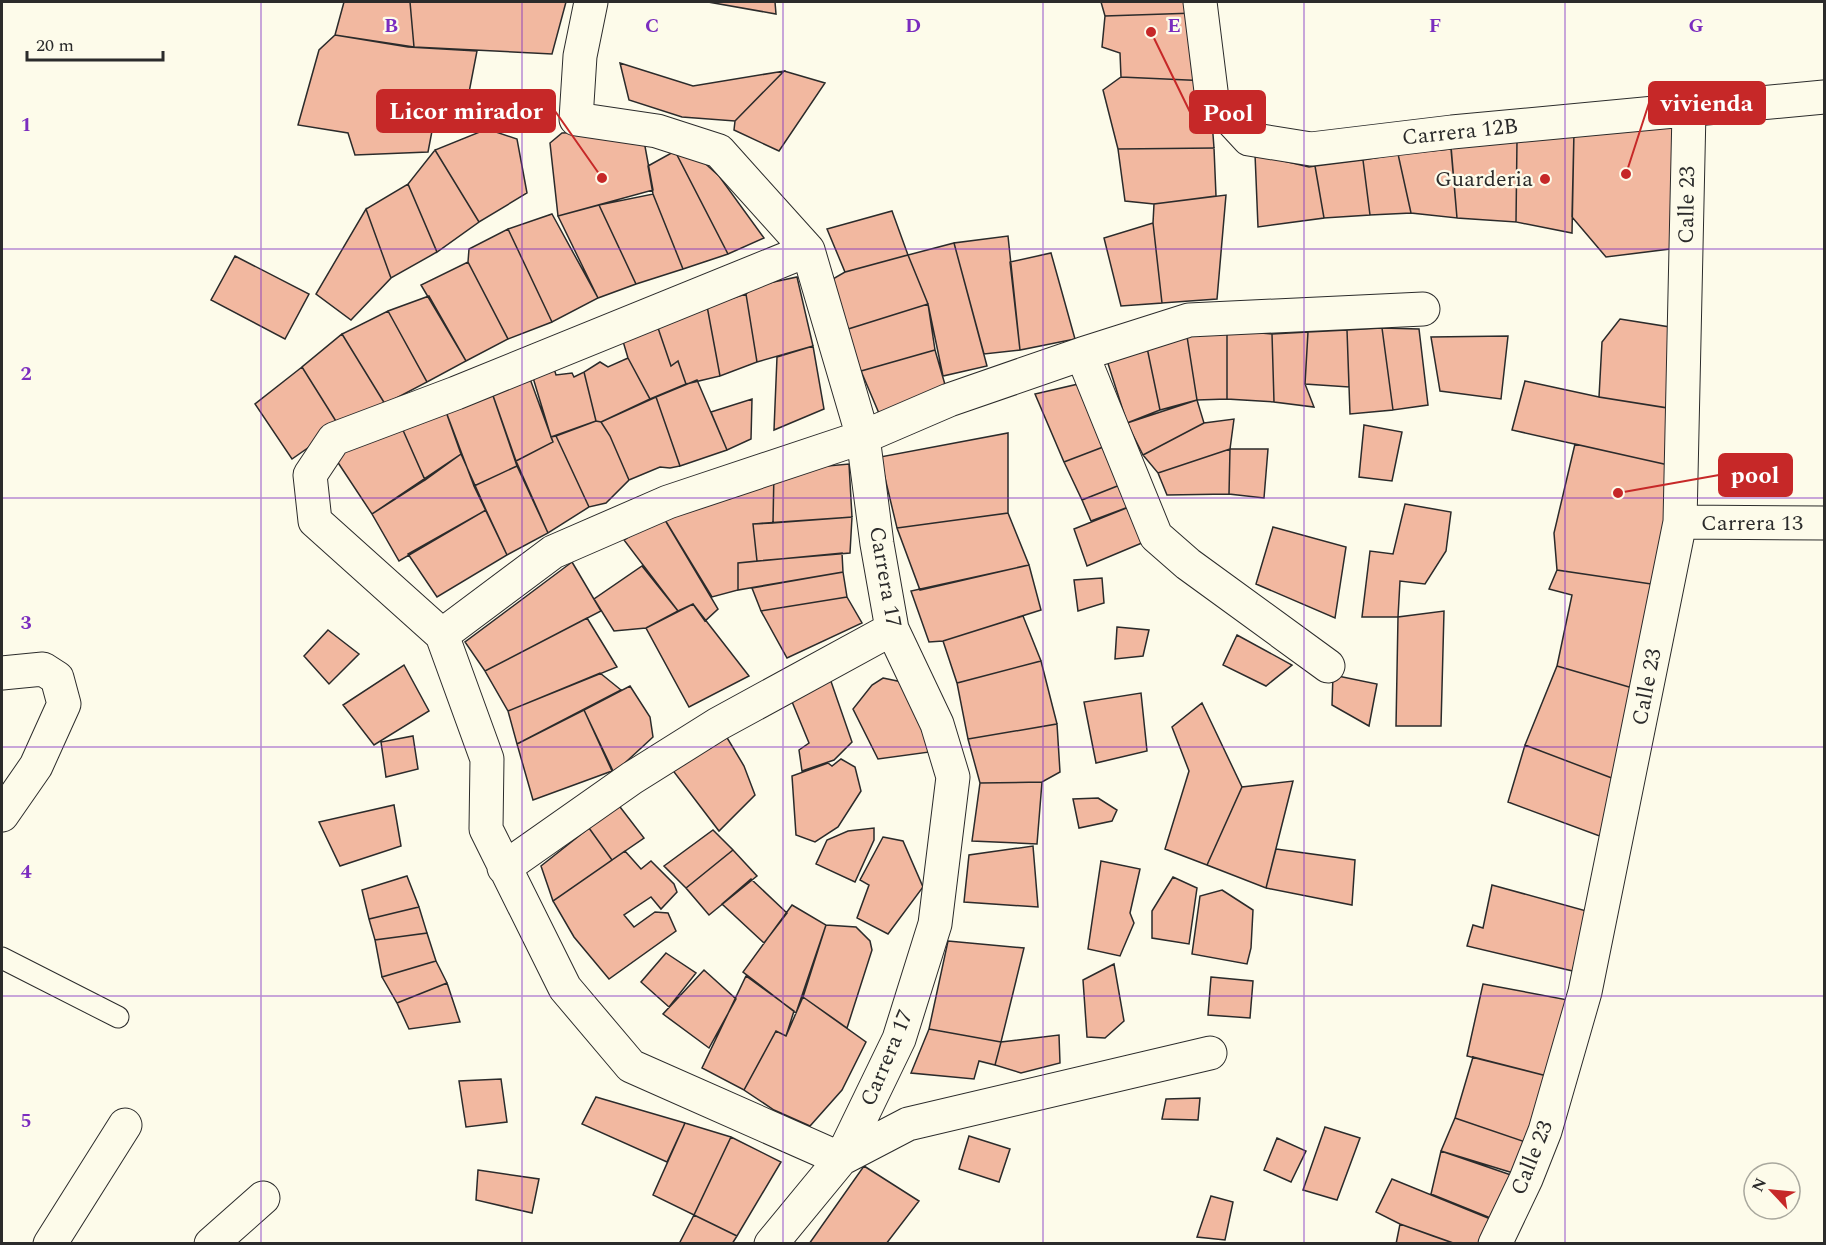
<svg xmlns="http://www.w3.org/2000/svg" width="1826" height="1245" viewBox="0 0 1826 1245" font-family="Spectral,serif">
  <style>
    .building { fill: #f2b8a0; stroke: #2b2b2b; stroke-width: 1.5 }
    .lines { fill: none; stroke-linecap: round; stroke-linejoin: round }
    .lane-casing { stroke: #2b2b2b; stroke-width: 23 }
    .street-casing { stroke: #2b2b2b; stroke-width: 35 }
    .lane { stroke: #fdfbea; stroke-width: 21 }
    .street { stroke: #fdfbea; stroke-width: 33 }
    .grid { fill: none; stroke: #7b2cbf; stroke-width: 1.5; stroke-opacity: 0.55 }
    .poi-dot { fill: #c62828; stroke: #fdfbea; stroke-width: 2 }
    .labels { text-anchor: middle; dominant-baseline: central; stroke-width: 4.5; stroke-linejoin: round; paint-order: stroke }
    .street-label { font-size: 22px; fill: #2b2b2b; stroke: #fdfbea }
    .poi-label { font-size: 22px; fill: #2b2b2b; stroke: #fdfbea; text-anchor: end }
    .grid-label { font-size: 20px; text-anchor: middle; font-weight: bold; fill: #7b2cbf; stroke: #fdfbea; stroke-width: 4.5; stroke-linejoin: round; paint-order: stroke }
    .leader { fill: none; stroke: #c62828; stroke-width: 2 }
    .callout-dot { fill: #c62828; stroke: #fdfbea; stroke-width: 2 }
    .callout { fill: #c62828; stroke: #c62828; stroke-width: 2 }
    .callout-label { font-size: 24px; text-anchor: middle; font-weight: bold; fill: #fff }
  </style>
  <rect width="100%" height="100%" fill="#fdfbea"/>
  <path class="building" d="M344,2H410L414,47L335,35Z
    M410,2H566L552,54L414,47Z
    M708,2H775L776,14Z
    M1101,2H1193L1195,13L1105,16Z
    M1195,13L1209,81L1121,77L1120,53L1102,47L1105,16Z
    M335,35L408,47L477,51L466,108L436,110L428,152L355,155L348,133L298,125L319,50Z
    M620,63L693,86L784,71L735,121L682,117L629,100Z
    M784,71L825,83L779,151L734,130L735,121Z
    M1121,77L1209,81L1214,148L1118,149L1103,90Z
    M1681,123L1678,248L1606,257L1572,217L1574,131Z
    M487,129L517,139L527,193L479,222L435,150Z
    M642,130L653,190L558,216L550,143L562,133Z
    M1574,131L1572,233L1516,222L1517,140Z
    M1517,140L1516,222L1457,218L1451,146Z
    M1214,148L1216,196L1154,204L1125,201L1118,149Z
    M689,149L719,176L764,238L728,254L675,151Z
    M1451,149L1457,218L1411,213L1398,154Z
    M435,150L479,222L437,252L408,184Z
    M675,151L728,254L683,269L653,194L648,166Z
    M1255,154L1309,167L1315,166L1324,218L1258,227Z
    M1398,154L1411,213L1370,215L1363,160Z
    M1363,160L1370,215L1324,218L1315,166Z
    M408,184L437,252L391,278L366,209Z
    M653,194L683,269L636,284L599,205Z
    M1226,195L1217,299L1162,303L1153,223L1154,204Z
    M599,205L636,284L598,298L558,216Z
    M366,209L391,278L351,320L316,294Z
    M892,211L908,255L845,272L827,229Z
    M552,214L598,298L552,322L508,229Z
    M1153,223L1162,303L1121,306L1104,238Z
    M508,229L552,322L508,339L468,262L469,249Z
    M1008,236L1020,350L984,354L954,243Z
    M954,243L987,366L943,376L928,304L908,255Z
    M1051,253L1075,339L1020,350L1010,262Z
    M908,255L928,304L845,330L831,280L845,272Z
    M235,256L309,294L285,339L211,300Z
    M468,262L508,339L466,361L421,285Z
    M797,277L813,346L757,362L746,294L755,286Z
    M746,294L757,362L720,376L707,306Z
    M429,296L466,361L427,382L388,311Z
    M928,304L935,350L861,371L845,330Z
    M707,306L720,376L686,384L678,361L671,366L657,325Z
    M388,311L427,382L385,404L342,334Z
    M1620,319L1676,328L1674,409L1599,397L1602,342Z
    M657,325L671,366L678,361L686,384L650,399L628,358L622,338Z
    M1382,328L1419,329L1428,405L1393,410Z
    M1382,328L1393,410L1350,414L1347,330Z
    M1186,330H1227V399L1197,400Z
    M1186,330L1197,400L1160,410L1145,338Z
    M1227,330L1272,334L1274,402L1227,399Z
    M1347,330L1349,387L1305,384L1308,332Z
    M1308,332L1305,384L1314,407L1274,402L1272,334Z
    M342,334L385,404L339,426L302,367Z
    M1508,336L1501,399L1440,391L1431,337Z
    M1145,338L1160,410L1127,423L1104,351Z
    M813,346L824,409L774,430L777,357Z
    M935,350L948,395L881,418L861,371Z
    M628,358L650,399L601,422L596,421L584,372L600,362L608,367Z
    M551,359L556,375L572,373L574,377L584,372L596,421L551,437L531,371Z
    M302,367L339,426L292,459L255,404Z
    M529,376L553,442L516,461L490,387Z
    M697,380L727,450L680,466L656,397Z
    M1525,381L1599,397L1674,409L1673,466L1512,430Z
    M1087,382L1111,444L1064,462L1035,394Z
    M490,387L517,466L474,486L445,409Z
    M656,397L680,466L670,468L660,467L629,480L610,436L601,422Z
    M752,399L751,439L727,450L711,412Z
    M1197,400L1204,423L1143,455L1127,423Z
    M445,409L461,454L425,480L402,428Z
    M1234,419L1230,449L1158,473L1143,455L1204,423Z
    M596,421L601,422L610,436L629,480L606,503L589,507L556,436Z
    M1364,425L1402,432L1392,481L1359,477Z
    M402,428L425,480L372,514L333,455Z
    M1008,433V513L897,528L880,457Z
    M556,436L589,507L548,533L516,461L553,442L551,437Z
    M1111,444L1130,481L1082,500L1064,462Z
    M1575,444L1673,466L1658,585L1557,570L1554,533Z
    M1230,449H1268L1264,498L1229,494Z
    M1230,449L1229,494L1167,495L1158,473Z
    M461,454L486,510L399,561L372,514Z
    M849,464L852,517L773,523L774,471Z
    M517,466L548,533L507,555L474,486Z
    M774,471L773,523L753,524L757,561L738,563V590L712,597L662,515Z
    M1130,481L1139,503L1091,521L1082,500Z
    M1139,503L1149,540L1087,566L1074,529Z
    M1405,504L1451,512L1446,551L1425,584L1400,581L1398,617H1362L1370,551L1393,554Z
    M486,510L507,555L437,597L408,554Z
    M1008,513L1029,565L920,590L897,528Z
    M662,515L718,609L705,621L693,604L678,611L624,540Z
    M852,517L850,553L757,561L753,524Z
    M1273,527L1346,547L1335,618L1256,584Z
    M842,553L843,572L738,590V563Z
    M572,562L601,611L485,671L465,642Z
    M1029,565L1041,610L943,641L929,642L911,591Z
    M642,566L678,611L646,628L614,631L594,599Z
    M1557,570L1658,585L1636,689L1557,666L1572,595L1549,589Z
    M843,572L847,597L761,611L752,588Z
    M1102,578L1104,603L1078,611L1074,580Z
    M847,597L862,623L787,658L761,611Z
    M693,604L749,676L689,707L646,628Z
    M1444,611L1441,726H1396L1398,617Z
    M1023,616L1041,661L957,683L943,641Z
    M587,618L617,667L508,711L485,671Z
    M1117,627L1149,630L1143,656L1115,659Z
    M328,630L359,654L329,684L304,656Z
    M1237,635L1292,665L1266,686L1223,665Z
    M1041,661L1057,724L968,739L957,683Z
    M404,665L429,711L374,745L343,705Z
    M1557,666L1636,689L1617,780L1525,745Z
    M826,667L852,742L834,760L802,771L799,750L809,743L788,692Z
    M600,673L621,690L517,744L508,711Z
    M1333,675L1377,684L1369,726L1332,705Z
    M883,678L902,682L937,751L878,759L853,709L872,685Z
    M630,686L650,717L653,737L614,773L584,710Z
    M1141,693L1147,751L1096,763L1084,702Z
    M1202,703L1242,787L1207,865L1165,849L1189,771L1172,727Z
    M584,710L612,771L533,800L517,744Z
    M1057,724L1060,772L1042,782L980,783L968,739Z
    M723,731L744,766L755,795L719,831L671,768Z
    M413,736L418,769L386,777L381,742Z
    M1525,745L1617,780L1605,838L1508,802Z
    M841,759L855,767L861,791L838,827L815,842L796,835L792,776L828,763L832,766Z
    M1293,781L1266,888L1207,865L1242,787Z
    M1042,782L1037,844L972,841L980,783Z
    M1098,798L1117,810L1112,821L1079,828L1073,799Z
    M617,803L644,838L612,860L589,828Z
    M394,805L401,846L340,866L319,822Z
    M589,828L612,860L553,901L541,866Z
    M874,828V840L855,882L816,864L827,840L848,831Z
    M713,830L733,850L686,888L664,866Z
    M883,837L903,841L923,887L888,934L857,918L869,885L860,880Z
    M1033,846L1038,907L964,902L969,855Z
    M1276,849L1355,860L1352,905L1266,888Z
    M733,850L757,876L709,915L686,888Z
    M625,851L641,869L651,861L674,884L677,892L661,909L651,897L624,915L634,927L655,912L668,913L676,931L609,979L574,937L553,901Z
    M1101,861L1140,869L1130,913L1134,923L1120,956L1088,949Z
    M407,876L419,907L369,919L362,890Z
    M1173,877L1197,888L1189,944L1152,938V911Z
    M751,879L787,913L764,943L722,904Z
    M1492,885L1590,912L1577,972L1467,946L1473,925L1483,928Z
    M1222,890L1253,910L1251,948L1247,964L1192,954L1200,896Z
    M792,905L826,925L796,1013L743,972Z
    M419,907L427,933L375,940L369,919Z
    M826,925L856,927L870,941L872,950L847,1028L803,997Z
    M427,933L436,961L382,977L375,940Z
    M948,941L1024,948L1001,1042L929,1029Z
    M666,953L696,973L669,1007L641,982Z
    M436,961L447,983L397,1003L382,977Z
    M1114,964L1124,1021L1105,1038L1087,1037L1083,980Z
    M704,970L736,999L709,1048L663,1014Z
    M746,976L794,1011L786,1036L776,1031L744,1090L702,1068Z
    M1211,977L1253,981L1250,1018L1208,1015Z
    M447,983L460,1022L409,1029L397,1003Z
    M1483,984L1568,1000L1551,1077L1467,1056Z
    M803,997L866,1042L842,1090L810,1126L774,1110L744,1090L776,1031L786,1036Z
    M929,1029L1001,1042L995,1065L979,1061L974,1079L911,1073Z
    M1059,1035L1060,1063L1021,1073L995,1065L1001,1042Z
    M1473,1057L1551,1077L1534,1145L1455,1118Z
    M501,1079L507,1122L466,1127L459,1081Z
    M596,1097L685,1123L667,1162L582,1124Z
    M1200,1098L1198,1120L1162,1119L1166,1099Z
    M1455,1118L1534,1145L1523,1176L1441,1151Z
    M685,1123L731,1137L694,1215L653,1195Z
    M1325,1127L1360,1138L1337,1200L1303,1190Z
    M969,1136L1010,1149L999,1182L959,1169Z
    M731,1137L781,1162L737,1236L694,1215Z
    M1277,1138L1306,1151L1291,1182L1264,1170Z
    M1441,1151L1511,1175L1493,1219L1431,1194Z
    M864,1166L919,1201L886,1244H809Z
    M478,1170L539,1179L532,1213L476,1200Z
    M1392,1179L1493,1220L1478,1244H1456L1400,1224L1376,1212Z
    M1211,1196L1233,1202L1225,1240L1197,1237Z
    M694,1215L737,1236L732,1244H679Z
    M1400,1224L1433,1236L1456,1244H1396Z"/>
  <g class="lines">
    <g class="lane-casing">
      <path id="lane" d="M2,958L118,1017"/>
    </g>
    <g class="street-casing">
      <path id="street" d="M591,2L580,56L576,119L657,131L719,151L808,250L863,437L877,544L892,629L937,724L953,777L935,924L899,1039L841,1159L771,1244
        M1200,2L1212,99L1249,139L1311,149L1452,132L1824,97
        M808,250L456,393L334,439L310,475L315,521L442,635L487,759L486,829L565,988L631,1066L841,1159L908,1124L1210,1053
        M1082,354L1156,536L1188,564L1328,666
        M1680,522L1824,523
        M442,635L553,552L668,502L863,437L949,400L1082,354L1189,320L1423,309
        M2,673L43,669L57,678L64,704L36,766L2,815
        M504,868L632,778L718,724L892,629
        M50,1244L125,1125
        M211,1244L263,1198
        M1495,1244L1526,1179L1545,1131L1585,992L1680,522L1689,111"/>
    </g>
    <use href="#lane" class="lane"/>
    <use href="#street" class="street"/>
  </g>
  <path class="grid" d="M261,2V1244M522,2V1244M783,2V1244M1043,2V1244M1304,2V1244M1565,2V1244M2,249H1824M2,498H1824M2,747H1824M2,996H1824"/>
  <circle class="poi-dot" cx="1545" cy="179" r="6"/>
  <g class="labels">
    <g class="street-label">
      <text transform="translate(1460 132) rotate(-6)">Carrera 12B</text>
      <text transform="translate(1687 205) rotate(-89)">Calle 23</text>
      <text x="1752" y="523">Carrera 13</text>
      <text transform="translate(885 577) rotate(80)">Carrera 17</text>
      <text transform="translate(1647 687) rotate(-79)">Calle 23</text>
      <text transform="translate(887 1058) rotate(-67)">Carrera 17</text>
      <text transform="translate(1532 1158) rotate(-68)">Calle 23</text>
    </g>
    <g class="poi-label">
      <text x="1533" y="179">Guarderia</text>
    </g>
  </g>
  <g class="grid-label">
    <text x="391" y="32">B</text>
    <text x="652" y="32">C</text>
    <text x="913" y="32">D</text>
    <text x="1174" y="32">E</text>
    <text x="1435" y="32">F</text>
    <text x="1696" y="32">G</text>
    <text x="26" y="131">1</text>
    <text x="26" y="380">2</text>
    <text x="26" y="629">3</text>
    <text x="26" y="878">4</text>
    <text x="26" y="1127">5</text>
  </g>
  <path class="leader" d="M1626 174L1649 103M602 178L555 111M1151 32L1190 112M1618 493L1719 475"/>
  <g class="callout-dot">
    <circle cx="1626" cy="174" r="6"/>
    <circle cx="602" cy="178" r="6"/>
    <circle cx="1151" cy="32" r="6"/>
    <circle cx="1618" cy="493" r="6"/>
  </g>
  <g class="callout">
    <rect x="1649" y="82" width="116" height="42" rx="6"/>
    <rect x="377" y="90" width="178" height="42" rx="6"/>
    <rect x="1190" y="91" width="75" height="42" rx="6"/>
    <rect x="1719" y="454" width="73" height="42" rx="6"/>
  </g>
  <g class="callout-label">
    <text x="1707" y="111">vivienda</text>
    <text x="466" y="119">Licor mirador</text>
    <text x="1228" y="121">Pool</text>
    <text x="1755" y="483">pool</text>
  </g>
  <rect width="1826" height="1245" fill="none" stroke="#2b2b2b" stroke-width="6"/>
  <g transform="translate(1772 1191) rotate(296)"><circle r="28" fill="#fdfbea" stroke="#a9a89e" stroke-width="1.5"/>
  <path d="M0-4.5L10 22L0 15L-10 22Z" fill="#c62828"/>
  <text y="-9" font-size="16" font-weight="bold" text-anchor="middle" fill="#2b2b2b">N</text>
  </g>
  <path d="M27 51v9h136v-9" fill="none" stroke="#2b2b2b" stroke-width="3"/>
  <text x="36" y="51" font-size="18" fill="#2b2b2b" stroke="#fdfbea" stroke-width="4.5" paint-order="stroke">20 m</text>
</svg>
